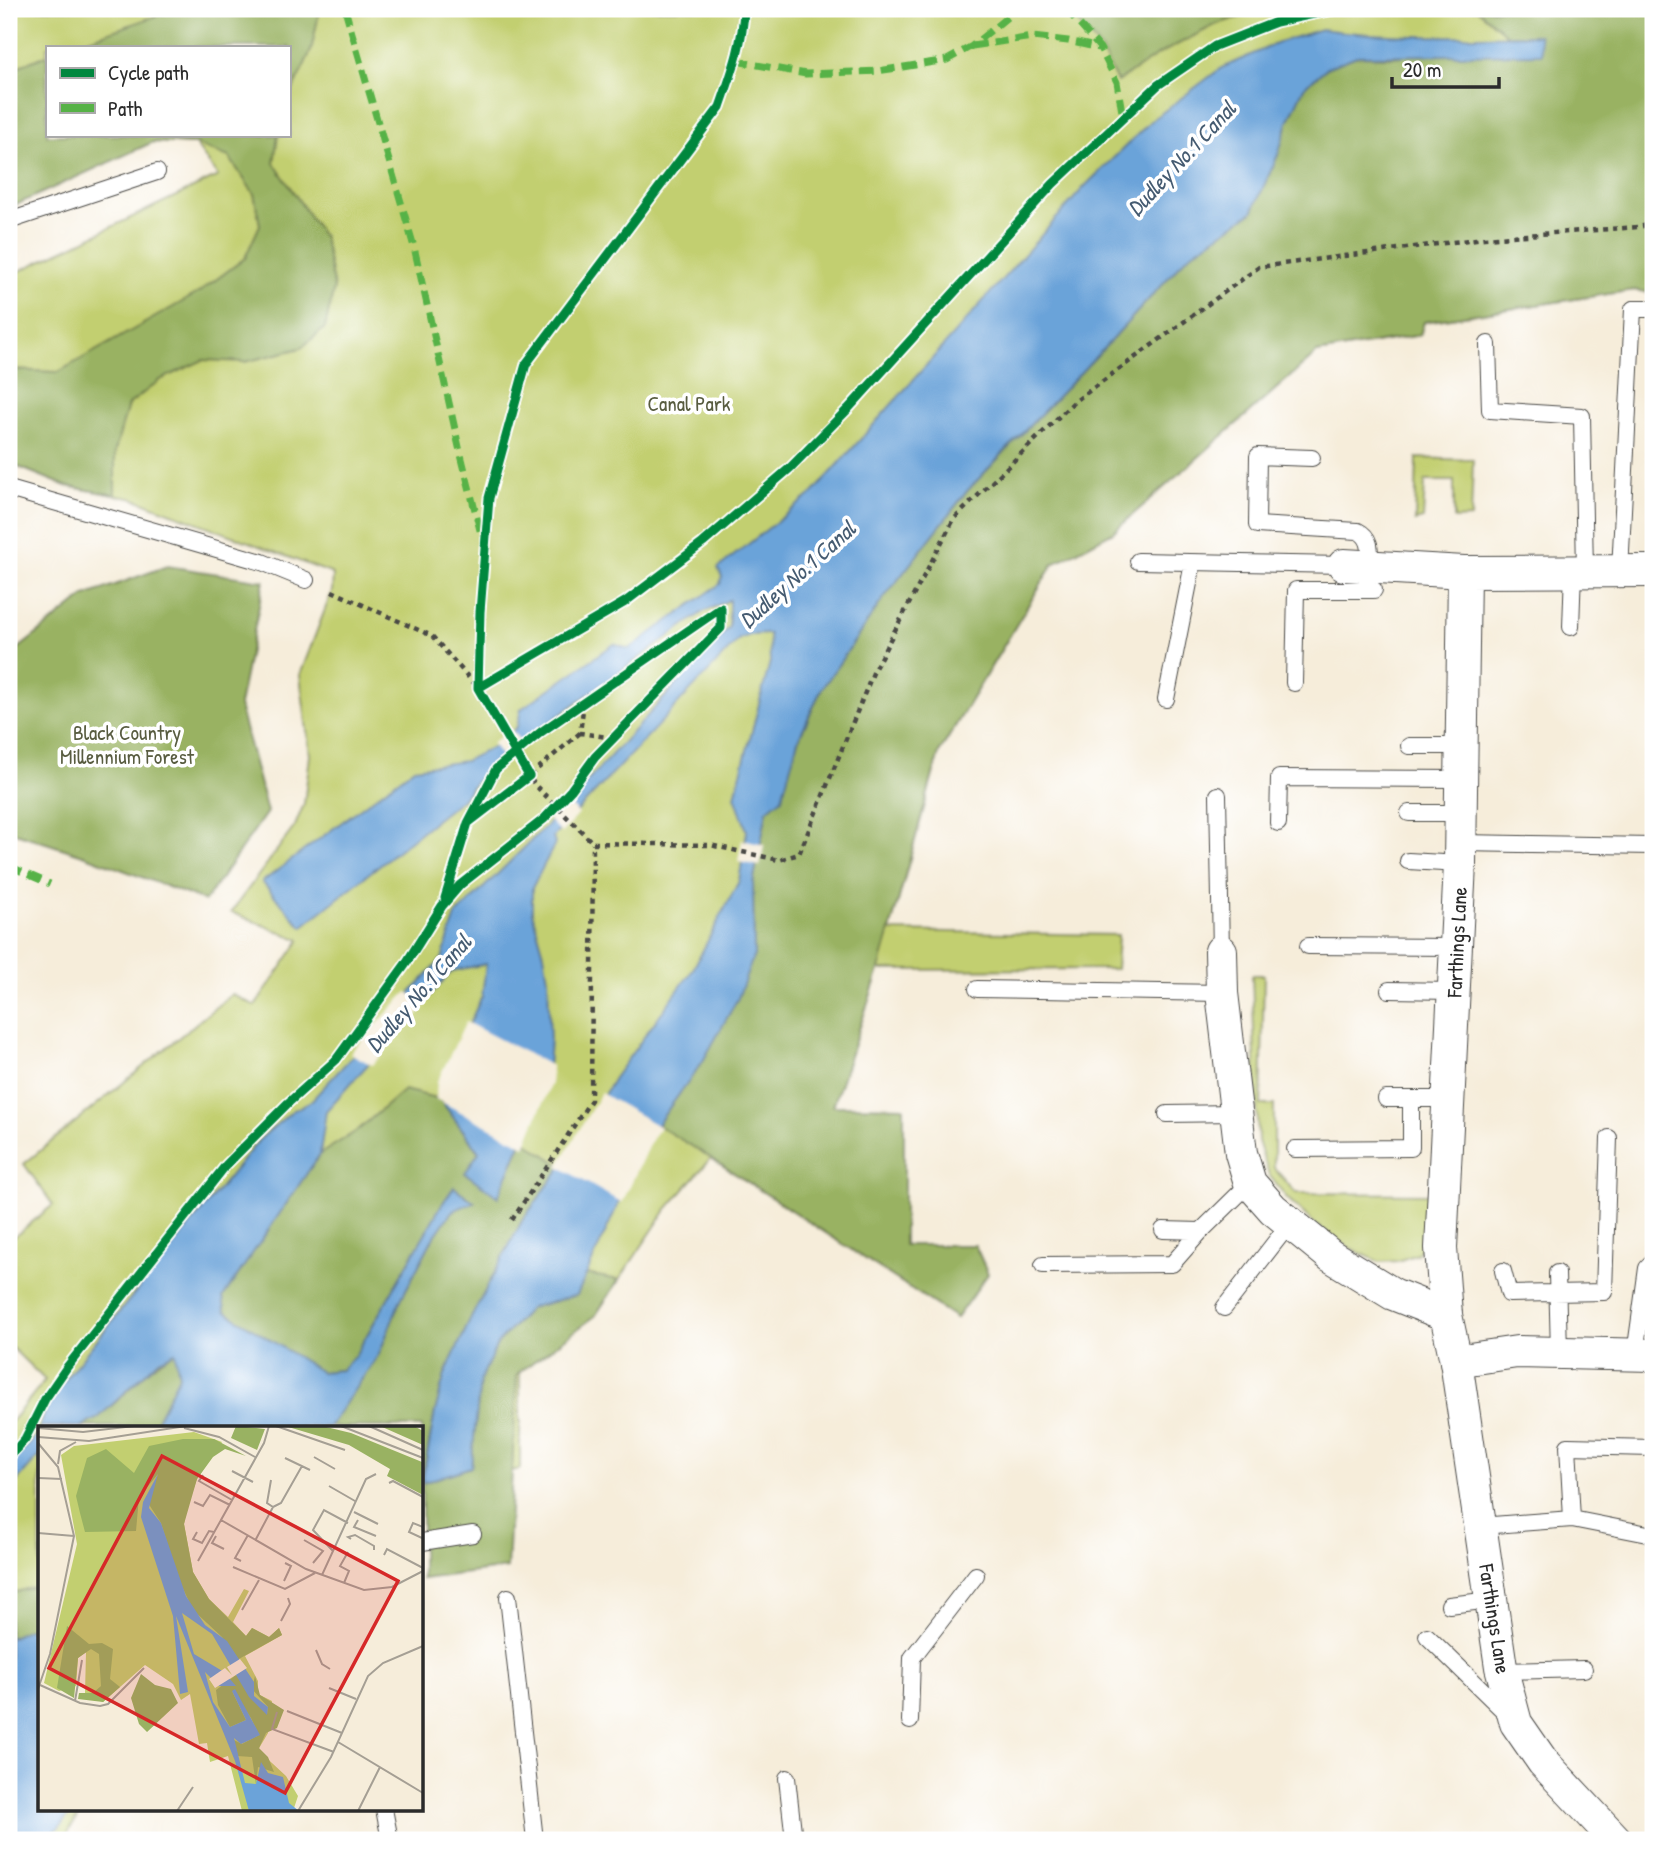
<svg xmlns="http://www.w3.org/2000/svg" width="1662" height="1849" viewBox="0 0 1662 1849" font-family="'Patrick Hand',sans-serif">
  <style>
    .green { fill: #c2cf70; stroke: #767d4e; stroke-width: 2; fill-rule: evenodd }
    .forest { fill: #99b262; stroke: #626e46; stroke-width: 2 }
    .water { fill: #6ba3d9; stroke: #4b6782; stroke-width: 2 }
    .pier { fill: #f6edda }
    .lines { fill: none; stroke-linecap: round; stroke-linejoin: round }
    .lane-casing { stroke: #494845; stroke-width: 18 }
    .street-casing { stroke: #494845; stroke-width: 34 }
    .path { stroke: #494845; stroke-width: 4.5; stroke-dasharray: 5 5; stroke-linecap: butt }
    .lane { stroke: #fff; stroke-width: 16 }
    .street { stroke: #fff; stroke-width: 32 }
    .quiet { stroke: #56b246; stroke-width: 7; stroke-dasharray: 14 7; stroke-linecap: butt }
    .cycleway-casing { stroke: #fff; stroke-width: 13 }
    .cycleway { stroke: #00873e; stroke-width: 9 }
    .labels { text-anchor: middle; dominant-baseline: central; stroke-width: 7; stroke-linejoin: round; paint-order: stroke }
    .park-label { font-size: 21px; fill: #585c40; stroke: #fff }
    .street-label { font-size: 21px; fill: #2b2b2b; stroke: #fff }
    .water-label { font-size: 23px; font-style: italic; fill: #455b71; stroke: #fff }
    .inset-road { fill: none; stroke: #a59f94; stroke-width: 2 }
    .view { fill: #d62828; fill-opacity: 0.15; stroke: #d62828; stroke-width: 3.5 }
    .inset-edge { fill: none; stroke: #2b2b2b; stroke-width: 3.5 }
  </style>
  <rect width="100%" height="100%" fill="#fff"/>
  <filter id="ink" filterUnits="userSpaceOnUse"><feTurbulence type="fractalNoise" baseFrequency=".0143" numOctaves="2"/><feDisplacementMap in="SourceGraphic" scale="14" xChannelSelector="R" yChannelSelector="G"/><feConvolveMatrix kernelMatrix="1 2 1 2 8 2 1 2 1" color-interpolation-filters="sRGB"/></filter>
  <filter id="wash" filterUnits="userSpaceOnUse"><feTurbulence type="fractalNoise" baseFrequency=".00686" numOctaves="4" result="noise"/><feDisplacementMap in="SourceGraphic" scale="28" xChannelSelector="R" yChannelSelector="G"/><feGaussianBlur stdDeviation="1.57" result="paint"/><feColorMatrix in="noise" values="0 0 0 0 0 0 0 0 0 0 0 0 0 0 0 0 0 1.4 0 .05"/><feComposite in="paint" operator="in"/></filter>
  <g filter="url(#wash)">
    <rect width="100%" height="100%" fill="#f6edda"/>
    <path class="green" d="M9,9H1653V293L1634,290L1424,322L1420,335L1317,353L1113,532L1053,564L939,753L890,931L1118,935L1116,969L879,970L833,1106L904,1107V1245H975L988,1274L956,1318L711,1158L666,1210L595,1316L520,1359V1469L422,1494V1427H40V1809H82L64,1840H9V1424L45,1380L9,1345V1241L53,1205L24,1164L232,994L255,1006L300,940L231,912L295,826L304,804L310,755L300,675L332,591L333,574L135,499L66,486L9,463V276L218,176L195,144L153,142L9,208ZM47,47H289V135H47Z
      M1417,458L1473,460L1471,518L1454,519V481H1425L1423,519L1415,521Z
      M1252,975H1264L1261,1105H1274V1168L1296,1193L1430,1194L1429,1238L1417,1254L1398,1261L1379,1262L1350,1248L1316,1225L1287,1198L1269,1175L1258,1141Z"/>
    <path class="forest" d="M176,9H320L311,51L289,98V47H66Z
      M1066,9H1267L1217,24L1159,54L1117,82L1100,48Z
      M1477,9H1653V293L1634,290L1424,322L1420,335L1317,353L1113,532L1053,564L939,753L879,970L833,1106L904,1107V1245H975L988,1274L956,1318L711,1158L657,1125L703,1061L754,955L753,883L767,810L821,690L883,599L968,490L1106,346L1188,256L1252,212L1278,155L1288,122L1304,87L1328,67L1357,56L1392,57L1539,35H1507Z
      M47,55V135H278L274,163L324,238L334,288L325,328L301,348L245,362L203,360L160,380L128,405L115,451V495L66,486L9,463V368L12,370L58,372L198,293L245,258L260,225L254,194L229,157L195,144L153,142L9,208V70Z
      M167,566L264,581L239,705L267,812L205,901L86,856L9,831V656L85,596Z
      M404,1090L440,1099L479,1153L498,1196L523,1140L562,1166L522,1221L472,1316L445,1374L435,1412L422,1481V1427H329L379,1354L399,1303L432,1240L452,1211L474,1201L454,1188L442,1204L355,1356L341,1370L321,1372L225,1311L223,1297L320,1154L358,1130Z
      M586,1274L619,1280L595,1316L517,1374L507,1568L422,1579V1483L471,1467L480,1381L497,1344L530,1308L577,1295Z
      M176,1351L179,1376L156,1422L159,1427H81C118,1409 139,1371 176,1351Z
      M40,1585V1624L9,1638V1594Z"/>
    <path class="water" d="M1321,29C1393,39 1466,36 1539,35L1542,54L1357,56L1328,67L1304,87L1288,122L1278,155L1252,212L1188,256L1106,346L968,490L883,599L821,690L798,740L782,798L767,810L753,883L754,955L738,998L703,1061L649,1136L577,1295L530,1308L497,1344L480,1381L471,1467L422,1483L435,1412L445,1374L472,1316L522,1221L562,1166L614,1078L692,971L739,881L747,831L735,796L770,662L769,634L750,635L739,639L553,837L555,844L532,888V912L544,954L548,979L550,1040L547,1082L498,1197L465,1173L479,1152L440,1099L463,1038L482,996L486,964L452,971L326,1111L320,1154L223,1297L225,1311L321,1372L341,1370L355,1356L442,1204L454,1187L474,1202L452,1211L432,1240L399,1303L379,1354L329,1427H159L156,1422L179,1376L175,1352L159,1360L98,1418L81,1427H40V1455L9,1490V1464L36,1436L46,1410L69,1374L259,1140L292,1111L311,1101L442,959L456,915L549,823L729,627V600L703,612L490,765L462,799L302,927L262,882L414,768L465,761L493,747L517,727L521,709L614,644L629,649L720,584L722,577L718,568L813,493L1085,186L1151,121L1221,68L1280,42Z
      M40,1624V1809H73C51,1841 46,1840 9,1840V1638Z"/>
    <path class="pier" d="M510,728L523,745L504,759L492,744Z
      M566,800L579,814L561,833L548,819Z
      M742,840L764,845L760,866L738,862Z
      M407,992L428,1003L372,1065L350,1053Z
      M466,1022L552,1066L551,1083L525,1146L436,1099L437,1082Z
      M601,1093L660,1127L652,1138L622,1203L558,1166Z"/>
  </g>
  <g filter="url(#ink)">
    <g class="lines">
      <g class="lane-casing">
        <path id="lane" d="M9,221L157,172
          M1488,344L1490,410L1582,416L1585,571
          M1312,458L1258,456L1257,525L1358,531C1372,538 1370,551 1370,566
          M9,489L262,562L306,580
          M1138,561L1344,565
          M1620,571L1633,309H1653
          M1571,627L1573,571
          M1294,683L1296,590H1374
          M1166,699L1193,563
          M1409,746H1462
          M1218,795L1221,951
          M1409,813H1461
          M1278,823L1279,778L1461,779
          M1460,843L1653,846
          M1408,861L1460,864
          M1308,946L1456,947
          M977,989L1222,993
          M1389,990L1454,991
          M1386,1099H1448
          M1167,1114L1236,1113
          M1295,1149L1411,1148V1099
          M1163,1230L1201,1231L1250,1183
          M1043,1265L1172,1264L1201,1231
          M1503,1271L1509,1294L1604,1292L1609,1138
          M1557,1273L1559,1353
          M1224,1308L1290,1223
          M1635,1354L1647,1268L1653,1262
          M1572,1519L1653,1535
          M1480,1526L1572,1519L1568,1446L1653,1448
          M422,1542L473,1534
          M508,1597L535,1840
          M1449,1605L1491,1600
          M1427,1636L1508,1715
          M1503,1671L1584,1669
          M910,1721L912,1658L976,1575
          M787,1778L794,1840
          M384,1809L390,1840"/>
      </g>
      <g class="street-casing">
        <g id="street">
          <path d="M1344,565L1464,572"/>
          <path d="M1221,951L1222,993L1241,1153L1250,1183L1273,1209L1331,1256L1393,1294L1446,1315"/>
          <path d="M1456,1361L1517,1352L1653,1355"/>
          <path id="s1" d="M1616,1840L1543,1762L1516,1723L1501,1667L1456,1361L1446,1315L1441,1248L1460,864L1464,572L1653,571"/>
        </g>
      </g>
      <path class="path" d="M332,591L432,636L478,688
        M584,702L580,733L613,738
        M580,733L529,776L535,785L593,843
        M593,843L710,845L779,860L799,854L875,668L954,519L1074,402L1259,267L1484,238L1638,227L1653,224
        M512,1220L591,1100L593,843"/>
      <use href="#lane" class="lane"/>
      <use href="#street" class="street"/>
      <path class="quiet" d="M345,9L414,247L459,447L481,534
        M1066,9L1100,48L1117,82L1123,118
        M972,46L1033,37L1068,41L1100,48
        M736,61L806,74L878,71L947,60L972,46L1017,9
        M9,866L50,884"/>
      <g class="cycleway-casing">
        <path id="cycleway" d="M478,688L625,602L703,543L790,468L848,409L1053,184L1158,85L1215,46L1276,22L1338,9
          M445,898L468,823L529,776L478,688L480,612L489,498L526,364L720,107C731,75 743,44 744,9
          M9,1457L25,1439L45,1399L67,1367L226,1165L288,1103L336,1060L405,965L442,906L460,885L544,819L571,790L595,757L721,628V608L541,732L496,769L468,823"/>
      </g>
      <use href="#cycleway" class="cycleway"/>
    </g>
  </g>
  <g class="labels">
    <g class="park-label">
      <text x="689" y="403">Canal Park</text>
      <text x="127" y="732">Black Country<tspan x="127" dy="24">Millennium Forest</tspan></text>
    </g>
    <g class="street-label">
      <text stroke="none"><textPath href="#s1" startOffset="942">Farthings Lane</textPath></text>
      <text transform="translate(1495 1619) rotate(81)">Farthings Lane</text>
    </g>
    <g class="water-label">
      <text transform="translate(1181 158) rotate(-47)">Dudley No.1 Canal</text>
      <text transform="translate(797 574) rotate(-42)">Dudley No.1 Canal</text>
      <text transform="translate(418 993) rotate(-49)">Dudley No.1 Canal</text>
    </g>
  </g>
  <g transform="translate(38 1426)">
    <rect width="385" height="385" fill="#f6edda"/>
    <path d="M156,6L184,16L159,53L149,82L146,98L155,146L171,173L190,191L206,163L211,165L195,196L208,210L214,202L231,211L241,202L244,209L207,230L220,255V268L234,275L230,307L220,324L248,350L260,370L255,385H204L190,330L172,336L169,317L161,318L152,268L143,274L135,258L107,239L65,276L41,267H47L48,226L40,232L38,260L21,265L6,257L39,118L23,29L36,20Z" fill="#c2cf70"/>
    <path d="M198,0L227,3L219,24L193,12ZM247,0H284L313,7L384,36L385,69L349,50L352,43L311,19ZM342,0H376L385,5V19ZM145,13H176L208,30L187,23L175,31L159,53L146,98L155,146L171,173L208,210L214,202L231,211L241,202L244,209L199,234L184,211L155,184L140,152L123,97L110,77L120,48L101,71L98,105L47,106L42,87L38,70L49,32L68,23L96,47L111,20ZM29,200L51,218L64,217L75,223L72,253L82,261L65,276L40,273L41,267H55L63,260L61,228L53,223L40,232L36,272L19,262ZM103,248L117,259L133,263L140,277L109,306L101,298L93,272ZM198,249L229,288L230,281L214,263L217,250L222,269L246,284L239,302L228,307L221,322L230,331L236,346L220,341L218,359L214,331L199,330L196,314L204,318L221,309L213,292L194,265L208,294L192,301L180,279L178,264Z" fill="#99b262"/>
    <path d="M120,48L111,82L123,97L148,170L167,199L189,215L216,256V270L230,281L229,289L211,271L174,208L144,187L156,228L186,246L198,260H181L167,246L175,276L192,301L208,294L194,265L197,263L222,309L203,318L196,312L207,357L218,358L223,336L230,347L245,351L251,377L261,385H211L197,335L138,190L150,266L142,268L135,190L103,91L105,76Z" fill="#6ba3d9"/>
    <path d="M202,233L209,242L177,262L171,253L187,242L194,249L189,241Z" fill="#f6edda"/>
    <path class="inset-road" d="M231,0L226,17L183,94L268,143L326,164L354,161L385,145M238,0L307,24M303,0L385,32M331,0L385,24M0,2L45,6L96,0M146,2L181,11L217,31M0,11L51,15L148,0M0,17L20,41L36,110L12,228L0,263M276,31L297,43M247,32L272,44M20,38L22,25L38,16M194,45L215,56M165,49L161,55L194,74M0,52L24,53M351,57L355,55L385,71M291,60L317,75M156,76L165,80L172,69L192,79M235,81L243,77L264,40M316,86L340,98M320,94L316,101L338,110M159,106L155,113L164,117L171,105L176,106M0,107L36,110M178,110L174,117L186,123M384,112L371,106L375,97L385,101V113M218,113L235,81L229,77L233,54M313,113L310,111L317,109L336,120V124M266,114L285,125L275,137M295,125L275,104L286,84L310,97M346,129L349,123L385,142M160,135L183,94M203,135L197,132L210,109M195,141L247,163L277,147M284,149L328,53L338,48M246,155L253,140L247,137M306,157L311,145L302,140L310,126M204,184L221,154M243,195L252,178L250,172M278,224L284,238L292,243M2,259L42,277L62,280L70,278L106,242M291,262L318,273M37,275L44,234M249,285L304,307M239,286L234,303L296,326M300,316L385,367M139,385L155,361M260,385L293,331L330,250L345,237L385,220M320,385L342,341"/>
    <path class="view" d="M124,30L360,155L247,367L11,242Z"/>
    <rect width="385" height="385" class="inset-edge"/>
  </g>
  <rect width="1662" height="1849" fill="none" stroke="#fff" stroke-width="35"/>
  <rect x="46" y="46" width="245" height="91" fill="#ffffff" stroke="#aaaaaa" stroke-width="2"/>
  <rect x="60" y="68" width="35" height="10" fill="#00873e" stroke="#aaaaaa" stroke-width="2"/>
  <text x="108" y="80" font-size="21" fill="#2b2b2b">Cycle path</text>
  <rect x="60" y="103" width="35" height="10" fill="#56b246" stroke="#aaaaaa" stroke-width="2"/>
  <text x="108" y="116" font-size="21" fill="#2b2b2b">Path</text>
  <path d="M1392 77v10h107v-10" fill="none" stroke="#2b2b2b" stroke-width="3.5"/>
  <text x="1403" y="77" font-size="21" fill="#2b2b2b" stroke="#ffffff" stroke-width="5" paint-order="stroke">20 m</text>
</svg>
